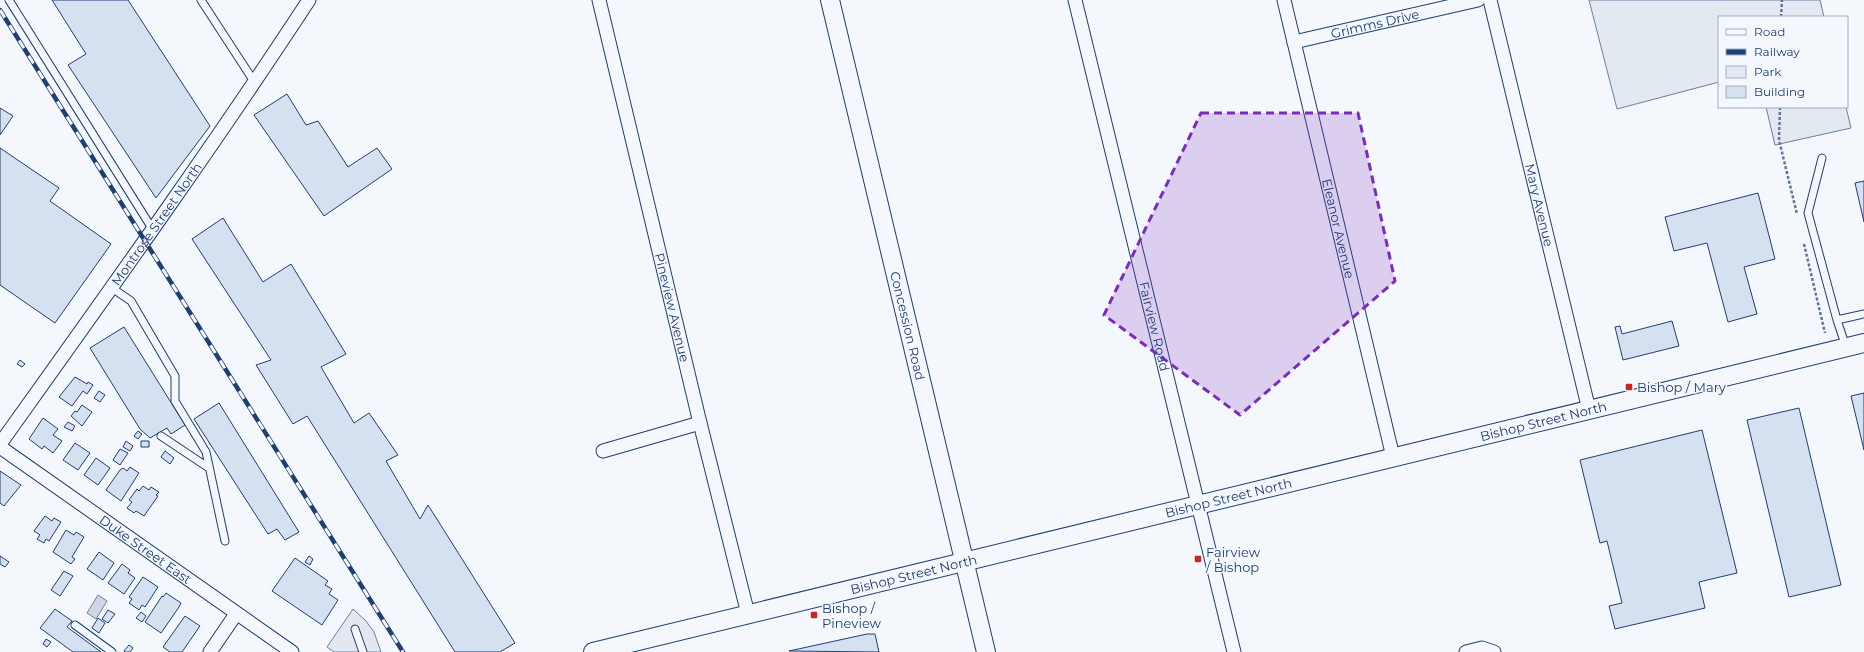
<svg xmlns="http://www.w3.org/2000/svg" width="1864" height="652" viewBox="0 0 1864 652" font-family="Montserrat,sans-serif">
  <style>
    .green { fill: #e3e9f0; stroke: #687fa3 }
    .parking { fill: #e3e8f0; stroke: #687fa3 }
    .water { fill: #cfd7e4; stroke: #687fa3 }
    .building { fill: #d5e0f0; stroke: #1d3f73 }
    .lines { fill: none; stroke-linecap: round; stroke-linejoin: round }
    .lane-casing { stroke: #1d3f73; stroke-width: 9 }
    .street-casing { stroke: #1d3f73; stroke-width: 15 }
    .secondary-casing { stroke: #1d3f73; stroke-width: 20 }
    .path { stroke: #5e769c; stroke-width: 2.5; stroke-dasharray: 3 2; stroke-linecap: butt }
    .lane { stroke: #f4f7fb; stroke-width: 7 }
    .street { stroke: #f4f7fb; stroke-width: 13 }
    .secondary { stroke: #f4f7fb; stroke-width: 18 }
    .rail-casing { stroke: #1d3f73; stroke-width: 4.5 }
    .rail { stroke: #f4f7fb; stroke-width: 3; stroke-dasharray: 9; stroke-linecap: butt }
    .marked { fill: #7b2cbf; fill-opacity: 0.2; stroke: #7b2cbf; stroke-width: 3; stroke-dasharray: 8 5; stroke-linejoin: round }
    .poi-dot { fill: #c62828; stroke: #f4f7fb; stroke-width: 1.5 }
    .labels { text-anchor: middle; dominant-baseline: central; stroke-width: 3; stroke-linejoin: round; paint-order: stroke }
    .street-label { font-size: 13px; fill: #1d3f73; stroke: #f4f7fb }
    .poi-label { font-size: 13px; fill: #1d3f73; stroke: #f4f7fb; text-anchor: start }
  </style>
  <rect width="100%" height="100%" fill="#f4f7fb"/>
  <path class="green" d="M1589,0H1820L1824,17H1719V82L1617,109Z
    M1766,107H1846L1851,128L1775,145Z"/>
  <path class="parking" d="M353,609L366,621L374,632L381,652H334L327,647Z"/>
  <path class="water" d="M98,595L107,601L96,619L87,613Z"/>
  <path class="building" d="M52,0H128L210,126L156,198L68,65L86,54Z
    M287,94L306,125L318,121L348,167L377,148L392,169L324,216L254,115Z
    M0,108L13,116L0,135Z
    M0,148L59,188L50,201L111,244L55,323L0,285Z
    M1864,181V222L1855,183Z
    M1758,193L1775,259L1744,267L1757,314L1728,322L1707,243L1674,251L1665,217Z
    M223,218L263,282L291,264L346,354L321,367L354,423L369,413L398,455L386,461L420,519L428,505L515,643L500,652H455L307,416L293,424L256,365L271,360L192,239Z
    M1672,321L1679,346L1623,360L1615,327L1620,326L1622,334Z
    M124,327L185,425L171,434L167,428L150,438L140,429L90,348Z
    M20,360L25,364L22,367L17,364Z
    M75,377L87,384L88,382L93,385L87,394L83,391L72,406L59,397Z
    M99,391L105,395L100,402L94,398Z
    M1864,393V450L1851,396Z
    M219,403L299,532L285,540L277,529L268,534L194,419Z
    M82,405L92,412L82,426L71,416L75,411L77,412Z
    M1799,408L1841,585L1789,597L1747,420Z
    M43,418L58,429L53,435L62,441L53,453L44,446L42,449L29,439Z
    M68,422L75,426L72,431L64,427Z
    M1702,430L1737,573L1699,582L1705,608L1615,629L1609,606L1622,603L1607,541L1600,543L1580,460Z
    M138,431L142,434L138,439L134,436Z
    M126,441L133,446L130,451L123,447Z
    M141,441H149V447H141Z
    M75,443L90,453L78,470L63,460Z
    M120,449L128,453L120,465L113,460Z
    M165,451L174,458L170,464L161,457Z
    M96,458L110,468L98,485L84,475Z
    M130,467L139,473L121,501L106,490L120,470L123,468L127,471Z
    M0,471L21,485L4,506L0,503Z
    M143,486L149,490L151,487L159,492L156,495L158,496L144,516L136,511L134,513L127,508L132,502L129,500L137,489L139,491Z
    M45,516L52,521L54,518L61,522L49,541L46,539L44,543L37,539L40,535L34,531Z
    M66,530L74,535L76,532L84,537L72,557L75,559L71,564L53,552Z
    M99,552L114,563L103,580L87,569Z
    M0,556L9,562L5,567L0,564Z
    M309,556L313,559L310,565L305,562Z
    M295,558L328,581L325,585L332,589L329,594L338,600L322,625L272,591Z
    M122,564L130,570L128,573L135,578L124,594L108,583Z
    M64,571L73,576L60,596L51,590Z
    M143,577L158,587L145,607L142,605L139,610L129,603L132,599L129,597Z
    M166,593L181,603L179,607L161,633L145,622L162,596L163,597Z
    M55,609L72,621L67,627L101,652H73L40,628Z
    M108,610L115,614L108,623L102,619Z
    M141,612L146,616L142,622L136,618Z
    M185,616L200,626L182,652H170L163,647Z
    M98,618L105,623L99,633L92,628Z
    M867,634H875L879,652L789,651Z
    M46,639L51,642L47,647L43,644Z
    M129,645L133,648L130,652H125L124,651Z"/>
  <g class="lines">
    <g class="lane-casing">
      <path id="lane" d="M9,0L153,230
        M201,0L255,83
        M1822,158L1808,213L1837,320L1846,347
        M112,288L131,301L175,376V401L206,452L225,541
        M1837,320L1864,314
        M161,436L209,468
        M75,625L112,652
        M355,629L363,652"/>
    </g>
    <g class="street-casing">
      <g id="street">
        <path id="s1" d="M599,0L700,423L748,614"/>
        <path id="s2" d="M1075,0L1234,652"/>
        <path id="s3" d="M1284,0L1393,457"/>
        <path id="s4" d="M1490,0L1589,410"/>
        <path id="s5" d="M1294,42L1478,0"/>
        <path id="s6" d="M0,444C105,297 210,151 309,0"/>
        <path id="s7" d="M0,447L292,652"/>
        <path d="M603,451L700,423"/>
        <path d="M210,652L236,614"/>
        <path d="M1466,652L1482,648L1494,652"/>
      </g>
    </g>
    <g class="secondary-casing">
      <g id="secondary">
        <path id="s8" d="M830,0L986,652"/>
        <path id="s9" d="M593,652L1864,343"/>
      </g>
    </g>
    <path class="path" d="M1781,17L1782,0
      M1780,107L1779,140L1797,214
      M1804,244L1825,333"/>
    <use href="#lane" class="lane"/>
    <use href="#street" class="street"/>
    <use href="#secondary" class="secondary"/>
    <g class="rail-casing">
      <path id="rail" d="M0,10L403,652"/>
    </g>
    <use href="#rail" class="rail"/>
  </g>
  <path class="marked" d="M1201,113H1358L1395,281L1240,415L1104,315Z"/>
  <g class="poi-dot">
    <rect x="1625" y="383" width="8" height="8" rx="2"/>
    <rect x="1194" y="555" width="8" height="8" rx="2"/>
    <rect x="810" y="611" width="8" height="8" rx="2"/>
  </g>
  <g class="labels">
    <g class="street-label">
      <text stroke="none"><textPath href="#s5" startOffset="83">Grimms Drive</textPath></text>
      <text stroke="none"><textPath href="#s4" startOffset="211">Mary Avenue</textPath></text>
      <text stroke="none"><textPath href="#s6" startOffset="270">Montrose Street North</textPath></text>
      <text stroke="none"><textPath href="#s3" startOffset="235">Eleanor Avenue</textPath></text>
      <text stroke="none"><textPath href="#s1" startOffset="316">Pineview Avenue</textPath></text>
      <text stroke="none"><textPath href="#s8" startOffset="335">Concession Road</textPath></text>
      <text stroke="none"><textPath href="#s2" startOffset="336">Fairview Road</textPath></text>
      <text stroke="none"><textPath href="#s9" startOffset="978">Bishop Street North</textPath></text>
      <text stroke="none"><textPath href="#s9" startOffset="654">Bishop Street North</textPath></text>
      <text stroke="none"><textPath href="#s7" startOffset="178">Duke Street East</textPath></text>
      <text stroke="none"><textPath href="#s9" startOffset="330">Bishop Street North</textPath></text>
    </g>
    <g class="poi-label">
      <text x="1637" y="387">Bishop / Mary</text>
      <text x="1206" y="552">Fairview<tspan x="1206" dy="15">/ Bishop</tspan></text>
      <text x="822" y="608">Bishop /<tspan x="822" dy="15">Pineview</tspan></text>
    </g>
  </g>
  <rect x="1718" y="16" width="130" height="92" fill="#f4f7fb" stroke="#9eadc5"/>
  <rect x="1726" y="29" width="20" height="6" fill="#f4f7fb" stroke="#9eadc5"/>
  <text x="1754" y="36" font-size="12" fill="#1d3f73">Road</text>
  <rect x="1726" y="49" width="20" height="6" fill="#1d3f73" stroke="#9eadc5"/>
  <text x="1754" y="56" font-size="12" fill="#1d3f73">Railway</text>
  <rect x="1726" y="66" width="20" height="12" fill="#e3e9f0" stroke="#9eadc5"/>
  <text x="1754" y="76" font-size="12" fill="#1d3f73">Park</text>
  <rect x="1726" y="86" width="20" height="12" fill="#d5e0f0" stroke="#9eadc5"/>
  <text x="1754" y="96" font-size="12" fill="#1d3f73">Building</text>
</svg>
